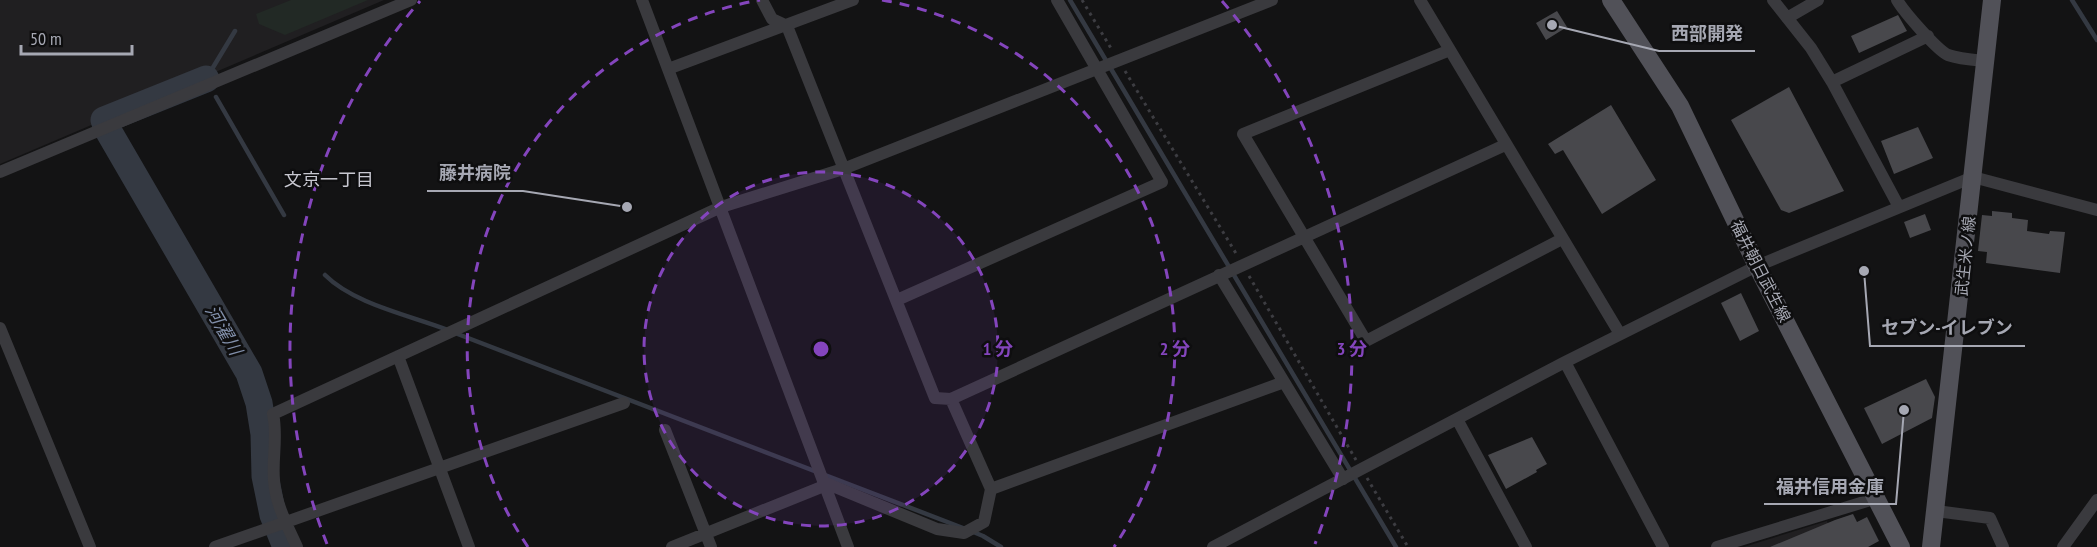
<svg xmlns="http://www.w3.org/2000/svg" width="2097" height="547" viewBox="0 0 2097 547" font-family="'PT Sans Narrow','Noto Sans JP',sans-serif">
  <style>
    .built { fill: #201f21 }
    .green { fill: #222925 }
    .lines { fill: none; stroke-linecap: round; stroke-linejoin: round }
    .stream { stroke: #343942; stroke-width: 4.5 }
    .river { stroke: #343942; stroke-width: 27 }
    .building { fill: #48484c }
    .path { stroke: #3d3d42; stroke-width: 3; stroke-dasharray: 3 4.5; stroke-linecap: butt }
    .minor { stroke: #3a3a3e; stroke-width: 12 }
    .primary { stroke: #515158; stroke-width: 18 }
    .ring { fill: none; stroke: #8445bd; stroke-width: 3; stroke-dasharray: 10 8 }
    .labels { text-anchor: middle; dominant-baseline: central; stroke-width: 5; stroke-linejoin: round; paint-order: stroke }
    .street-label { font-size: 16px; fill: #a6a8b3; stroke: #0e0e0f }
    .neighbourhood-label { font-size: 18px; fill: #c7c7d0; stroke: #0e0e0f }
    .water-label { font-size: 18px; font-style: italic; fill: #818faa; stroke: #0e0e0f }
    .centre { fill: #8445bd; stroke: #0e0e0f; stroke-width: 3 }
    .ring-label { font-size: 18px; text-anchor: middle; font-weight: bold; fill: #8445bd; stroke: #0e0e0f; stroke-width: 5; stroke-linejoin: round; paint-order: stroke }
    .leader { fill: none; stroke: #a6a8b3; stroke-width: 2 }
    .callout-dot { fill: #a6a8b3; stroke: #0e0e0f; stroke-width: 2 }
    .callout-label { font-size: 18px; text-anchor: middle; font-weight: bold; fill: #a6a8b3; stroke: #0e0e0f; stroke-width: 5; stroke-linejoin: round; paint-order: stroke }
  </style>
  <rect width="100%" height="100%" fill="#131314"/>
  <path class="built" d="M0,0H384L0,164Z
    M1827,521L1838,547H1744Z"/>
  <path class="green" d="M291,0H368L285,35L259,24L256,14Z"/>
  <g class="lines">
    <path class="stream" d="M1070,0L1396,547
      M2072,0L2097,40
      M206,79L235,31
      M216,97L284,215
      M325,275C354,304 409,315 448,330
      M455,333L963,528
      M971,531L983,536L1001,547"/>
    <path class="river" d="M105,123L104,120L206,79
      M109,132L249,373L259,403L264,434L265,476L273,515L286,547"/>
  </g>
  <path class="building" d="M1557,11L1567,27L1546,40L1536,23Z
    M1898,15L1907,31L1859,53L1851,36Z
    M1789,87L1844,191L1789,213L1781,210L1731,120Z
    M1611,105L1656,180L1602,214L1563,150L1555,154L1548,144Z
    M1918,127L1933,158L1894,174L1881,141Z
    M1992,211L2012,213V218L2028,220L2027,231L2049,234L2050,231L2065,232L2060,273L1986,263L1987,252L1978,251L1982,215L1992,216Z
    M1925,214L1931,230L1910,238L1904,222Z
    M1741,293L1759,331L1740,341L1721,303Z
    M1926,379L1935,397L1932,418L1882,444L1864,408Z
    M1532,437L1547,464L1536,470L1537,472L1506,489L1488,455Z
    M1853,514L1857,522L1867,517L1879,541L1868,547H1770L1835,520Z"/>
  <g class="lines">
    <path class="path" d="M1082,0L1112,50
      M1125,71L1237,255
      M1249,276L1356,460
      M1367,478L1408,547"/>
    <path class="minor" d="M642,0L848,547
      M762,0L772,19L787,26L935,398L951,399L1505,145
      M1420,0L1620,334
      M1773,0L1811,48L1832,82L1899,207
      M1897,0C1904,12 1937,50 1948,55C1959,59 1974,60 1985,61
      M1787,18L1818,0
      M1450,50L1243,134L1366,341L1562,239
      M668,69L853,0
      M1832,82L1928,36
      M0,172L411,0
      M1219,275L1343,479
      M897,300L1162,182L1057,0
      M0,328L90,547
      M398,356L469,547
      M1565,362L1663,547
      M1457,419L1526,547
      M665,430L711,547
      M823,482L937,529L964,533L984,522L991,489L951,399
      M991,489L1284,382
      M1936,511L1990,518L2003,547
      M215,547L624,403
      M297,547C288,527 275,503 274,480C272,458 278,436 273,414L721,207L843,169L1272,0
      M672,547L824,486
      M1213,547L1565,362L1757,266L1973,177L2097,210
      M1717,547L1877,498
      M2063,547L2097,500"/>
    <path class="primary" d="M1611,0L1680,106L1757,266L1901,547
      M1931,547L1992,0"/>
  </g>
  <circle cx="821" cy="349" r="177" fill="#8445bd" fill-opacity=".12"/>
  <g class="ring">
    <circle cx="821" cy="349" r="177"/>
    <path d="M528 547A354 354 0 0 1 760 0M882 0A354 354 0 0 1 1114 547"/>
    <path d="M327 544A531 531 0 0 1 420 1M1222 1A531 531 0 0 1 1315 544"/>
  </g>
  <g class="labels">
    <g class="street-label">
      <text transform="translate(1965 256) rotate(-84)">武生米ノ線</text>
      <text transform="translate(1761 271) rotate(63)">福井朝日武生線</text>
    </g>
    <g class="neighbourhood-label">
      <text x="329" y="179">文京一丁目</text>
    </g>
    <g class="water-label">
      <text transform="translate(224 330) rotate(60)">河濯川</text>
    </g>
  </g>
  <circle cx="821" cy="349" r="9" class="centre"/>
  <g class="ring-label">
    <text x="998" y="355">1 分</text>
    <text x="1175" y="355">2 分</text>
    <text x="1352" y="355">3 分</text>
  </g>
  <path class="leader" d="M1552 25L1659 51H1755M627 207L523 191H427M1864 271L1870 346H2025M1904 410L1896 504H1764"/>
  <g class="callout-dot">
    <circle cx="1552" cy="25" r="6"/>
    <circle cx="627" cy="207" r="6"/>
    <circle cx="1864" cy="271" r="6"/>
    <circle cx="1904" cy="410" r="6"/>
  </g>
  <g class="callout-label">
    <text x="1707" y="40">西部開発</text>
    <text x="475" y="179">藤井病院</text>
    <text x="1947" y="334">セブン-イレブン</text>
    <text x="1830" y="493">福井信用金庫</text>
  </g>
  <path d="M21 45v9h111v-9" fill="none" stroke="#a6a8b3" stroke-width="3"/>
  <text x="30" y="45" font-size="18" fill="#a6a8b3" stroke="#0e0e0f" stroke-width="4.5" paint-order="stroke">50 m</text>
</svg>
